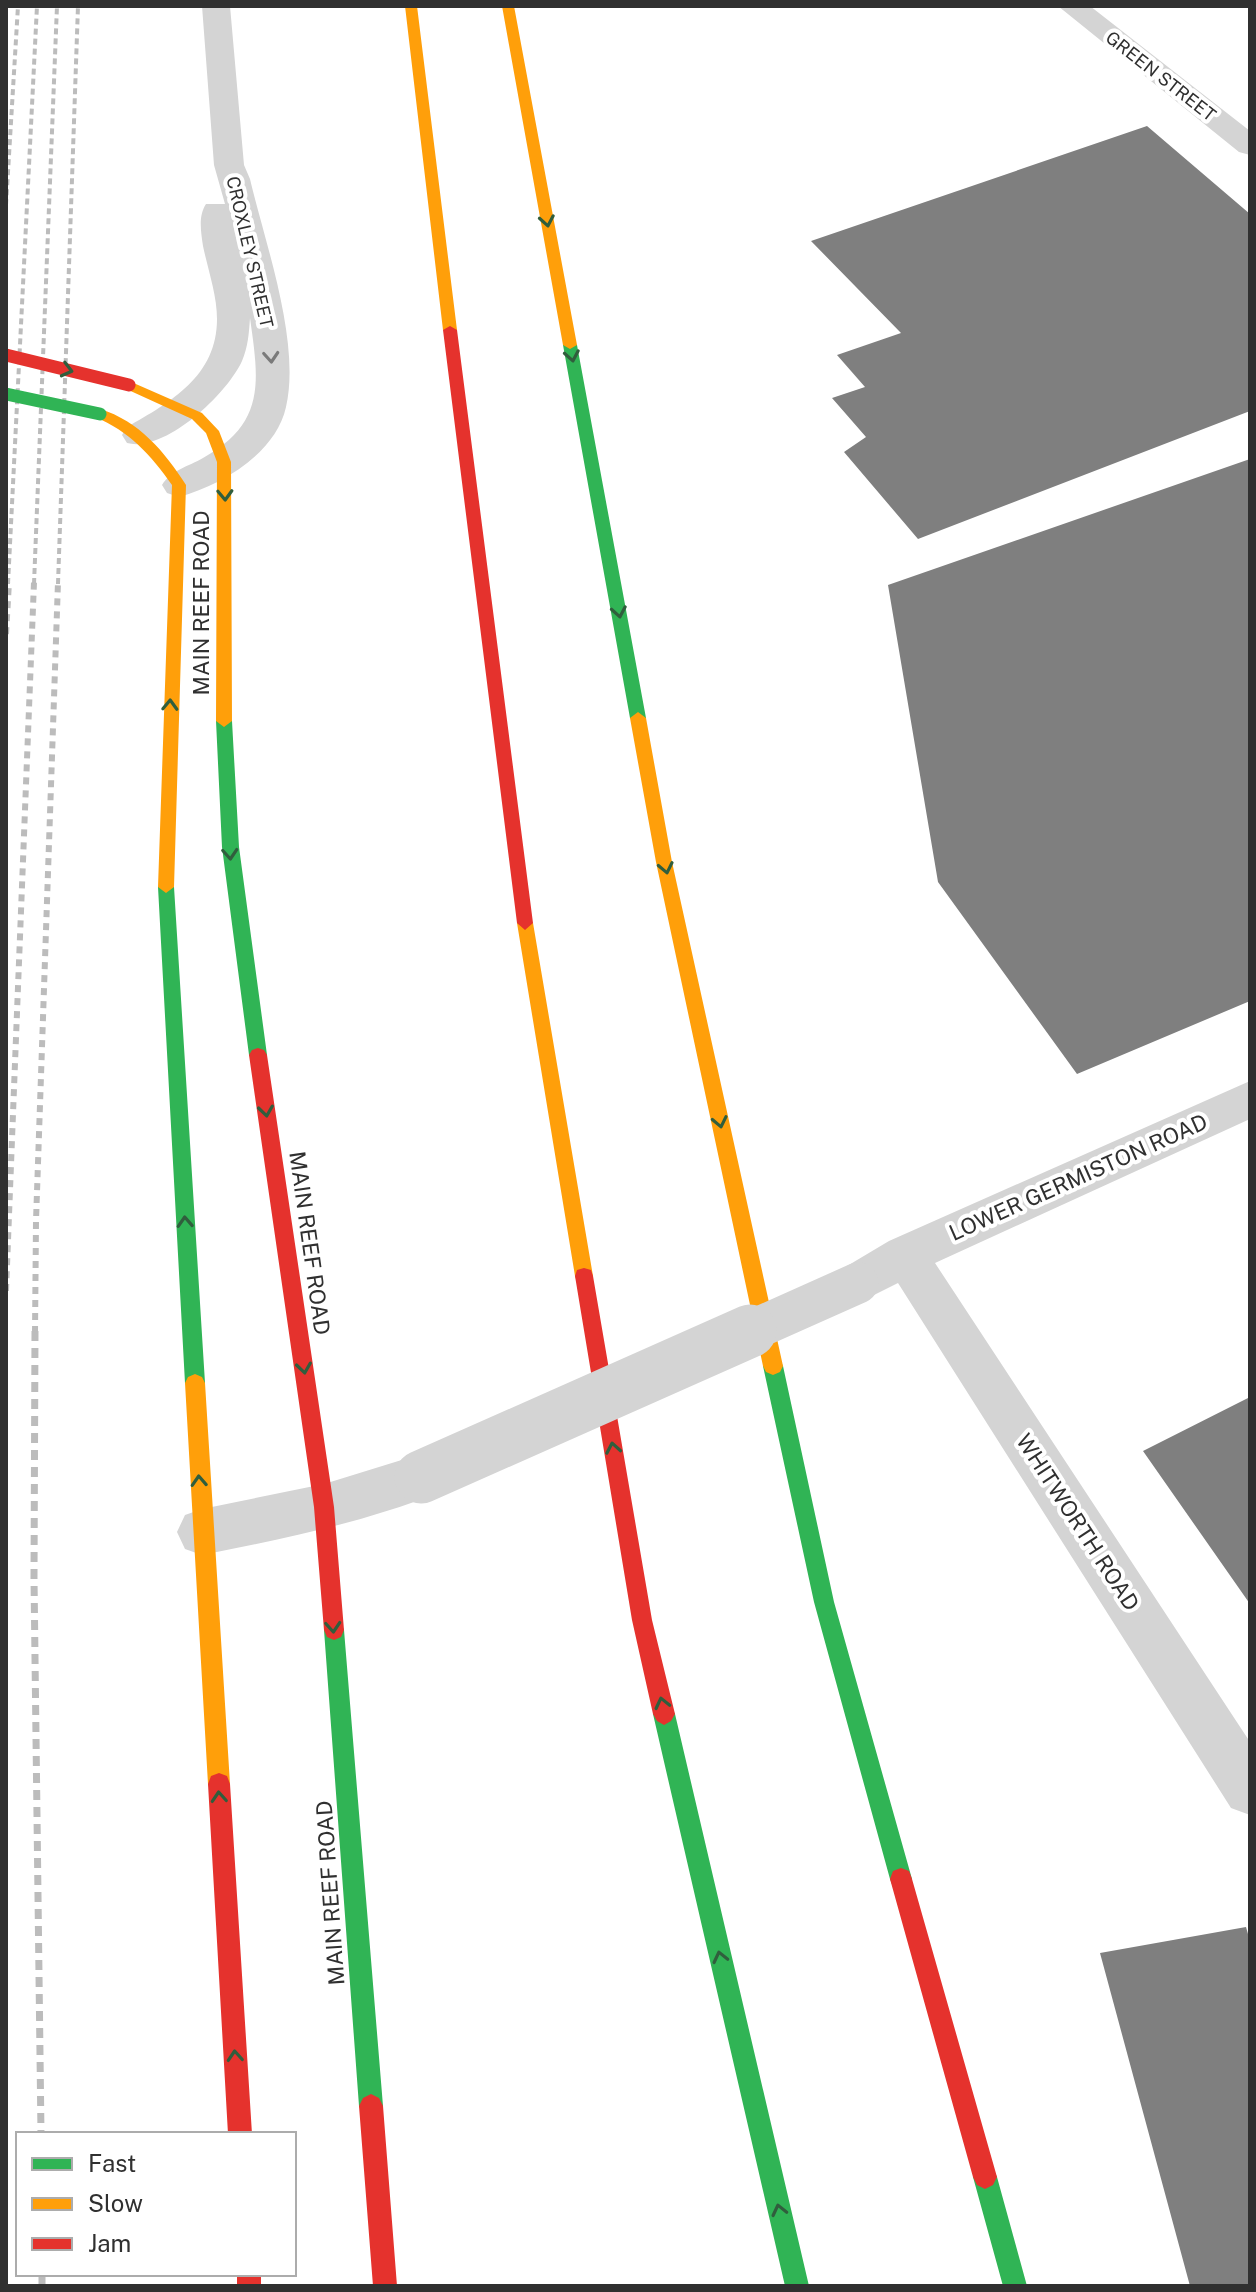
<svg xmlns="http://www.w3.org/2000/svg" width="1256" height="2292" viewBox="0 0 1256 2292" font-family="'Public Sans',sans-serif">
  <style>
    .building { fill: #7f7f7f }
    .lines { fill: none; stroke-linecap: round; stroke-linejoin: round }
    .street { fill: #d4d4d4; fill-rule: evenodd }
    .fast { fill: #30b455; fill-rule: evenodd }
    .slow { fill: #ff9f0a; fill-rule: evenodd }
    .jam { fill: #e5322d; fill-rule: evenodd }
    .rail-far2 { stroke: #bcbcbc; stroke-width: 4; stroke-dasharray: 6 4; stroke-linecap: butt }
    .rail-far1 { stroke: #bcbcbc; stroke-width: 6; stroke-dasharray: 7 6; stroke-linecap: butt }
    .rail { stroke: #bcbcbc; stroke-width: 7; stroke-dasharray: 10 7; stroke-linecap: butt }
    .street-bridge-far1 { stroke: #d4d4d4; stroke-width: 41 }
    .street-bridge { stroke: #d4d4d4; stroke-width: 53 }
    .fast-bridge { stroke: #30b455; stroke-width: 13 }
    .jam-bridge { stroke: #e5322d; stroke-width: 13 }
    .oneway { stroke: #305e3d }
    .oneway2 { stroke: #7a7a7a }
    .labels { text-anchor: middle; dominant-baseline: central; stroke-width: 8; stroke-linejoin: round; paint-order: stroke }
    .far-street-label { font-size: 18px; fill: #303030; stroke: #fff }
    .street-label { font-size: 22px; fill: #303030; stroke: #fff }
  </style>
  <rect width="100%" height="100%" fill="#fff"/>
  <path class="building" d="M1147,126L1250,214V411L918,539L844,452L866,437L832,398L865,387L837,355L901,333L811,241Z
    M1250,459V1001L1077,1074L938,882L888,585Z
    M1250,1397V1604L1143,1451Z
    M1246,1927L1250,1941V2286H1190L1100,1953Z"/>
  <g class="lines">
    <path class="street" d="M202,6H230L244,165L250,179C265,243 301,342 286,407C276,453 222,485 179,497L167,493L162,485C170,471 189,466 203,458C266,423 259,382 250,318C249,333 248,347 242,361C227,394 165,453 127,443L122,435L127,427C171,402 217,376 217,319C217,295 208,270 203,246C201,232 198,216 206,204H225L214,165Z
      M1058,6H1090L1250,131V155L1239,152Z
      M1250,1081V1119L935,1263L1250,1742V1815L1231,1808L898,1283L858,1303L842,1297L835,1283L842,1269L889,1241Z
      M421,1454L438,1461L445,1477L438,1493C362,1523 282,1539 202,1555L185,1549L177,1532L185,1515L202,1509L324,1484Z"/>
    <path class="fast" d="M570,341L577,345L646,718L638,724L630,718L563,345Z
      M224,715L232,721L239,847L267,1055L264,1060H252L249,1055L222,847L216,721Z
      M166,881L174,887L205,1383L202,1389L195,1392L188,1389L185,1383L158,887Z
      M773,1357L780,1360L783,1366L834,1602L912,1879L909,1887L901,1890L893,1887L890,1879L814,1602L763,1366L766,1360Z
      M334,1620L341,1623L344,1630L383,2106L379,2114L371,2118L363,2114L359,2106L324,1630L327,1623Z
      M664,1703L671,1707L675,1714L809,2286H785L653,1714L657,1707Z
      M985,2165L993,2169L997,2177L1027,2286H1003L973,2177L977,2169Z"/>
    <path class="slow" d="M405,6H417L457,330L450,334L443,330Z
      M502,6H514L577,345L570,349L563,345Z
      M129,381L202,413L219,431L231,462L232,721L224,727L216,721L217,462L206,433L192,419L124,388V382Z
      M100,409C139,421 165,452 186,485L174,887L166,893L158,887L172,485C151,455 129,431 95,417L93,414Z
      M638,712L646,718L672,862L783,1366L780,1372L773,1375L766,1372L763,1366L656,862L630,718Z
      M525,916L533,923L593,1276L591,1282L584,1284L577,1282L575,1276L517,923Z
      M195,1374L202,1377L205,1383L230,1784L227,1792L219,1795L211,1792L208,1784L185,1383L188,1377Z"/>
    <path class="jam" d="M450,326L457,330L533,923L525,930L517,923L443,330Z
      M258,1048L264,1050L267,1055L334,1507L344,1630L341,1637L334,1640L327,1637L324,1630L314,1507L249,1055L252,1050Z
      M584,1268L591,1270L593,1276L652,1620L675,1714L671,1721L664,1725L657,1721L653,1714L632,1620L575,1276L577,1270Z
      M219,1773L227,1776L230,1784L252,2134H228L208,1784L211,1776Z
      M901,1868L909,1871L912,1879L997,2177L993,2185L985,2189L977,2185L973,2177L890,1879L893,1871Z
      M371,2094L379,2098L383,2106L397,2286H373L359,2106L363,2098Z
      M237,2274H261V2286H237Z"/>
    <path class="rail-far2" d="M6,205L18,6
      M8,584L37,6
      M34,584L57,6
      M58,584L78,6"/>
    <path class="rail-far1" d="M6,634L9,582
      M6,1291L34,582
      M35,1333L36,1221L58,582"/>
    <path class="rail" d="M35,1331L34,1578L41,2134
      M42,2274V2286"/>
    <path class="street-bridge-far1" d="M746,1333L858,1283"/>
    <path class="street-bridge" d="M421,1477L750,1331"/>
    <path class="fast-bridge" d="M6,394L100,414"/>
    <path class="jam-bridge" d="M6,355L129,385"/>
  </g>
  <defs><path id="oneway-chevron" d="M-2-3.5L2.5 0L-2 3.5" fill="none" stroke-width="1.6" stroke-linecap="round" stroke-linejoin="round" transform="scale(2)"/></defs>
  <g class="oneway">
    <use href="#oneway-chevron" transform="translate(547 221) rotate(80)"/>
    <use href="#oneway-chevron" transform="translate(572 356) rotate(80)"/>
    <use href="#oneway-chevron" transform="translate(67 370) rotate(14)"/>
    <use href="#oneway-chevron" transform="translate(225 495) rotate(88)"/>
    <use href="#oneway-chevron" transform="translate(619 612) rotate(80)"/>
    <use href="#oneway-chevron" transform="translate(170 705) rotate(-88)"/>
    <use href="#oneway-chevron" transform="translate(230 854) rotate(86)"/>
    <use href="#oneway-chevron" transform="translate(666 868) rotate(78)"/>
    <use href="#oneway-chevron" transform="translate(266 1111) rotate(82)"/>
    <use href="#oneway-chevron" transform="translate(720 1122) rotate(78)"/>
    <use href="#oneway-chevron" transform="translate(185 1222) rotate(-93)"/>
    <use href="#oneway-chevron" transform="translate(304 1368) rotate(82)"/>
    <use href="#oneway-chevron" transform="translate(613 1448) rotate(-100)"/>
    <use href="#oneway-chevron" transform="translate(199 1481) rotate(-93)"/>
    <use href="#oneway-chevron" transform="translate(333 1627) rotate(86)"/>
    <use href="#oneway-chevron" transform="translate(662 1703) rotate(-103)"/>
    <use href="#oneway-chevron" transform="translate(219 1797) rotate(-94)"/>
    <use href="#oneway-chevron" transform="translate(720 1957) rotate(-103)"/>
    <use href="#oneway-chevron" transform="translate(235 2056) rotate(-94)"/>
    <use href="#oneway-chevron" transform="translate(779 2210) rotate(-103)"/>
  </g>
  <use class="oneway2" href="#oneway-chevron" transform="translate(271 357) rotate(86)"/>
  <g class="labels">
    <g class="far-street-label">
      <text transform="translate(1161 76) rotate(38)">GREEN STREET</text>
      <text transform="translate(250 252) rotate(77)">CROXLEY STREET</text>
    </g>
    <g class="street-label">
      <text transform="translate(201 603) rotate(-90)">MAIN REEF ROAD</text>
      <text transform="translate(1078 1177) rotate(-24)">LOWER GERMISTON ROAD</text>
      <text transform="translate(310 1243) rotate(82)">MAIN REEF ROAD</text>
      <text transform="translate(1078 1522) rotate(57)">WHITWORTH ROAD</text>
      <text transform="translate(330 1893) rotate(-94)">MAIN REEF ROAD</text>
    </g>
  </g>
  <rect width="1256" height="2292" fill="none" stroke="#303030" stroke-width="16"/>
  <rect x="16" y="2132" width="280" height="144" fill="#ffffff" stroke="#acacac" stroke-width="2"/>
  <rect x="32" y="2158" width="40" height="12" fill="#30b455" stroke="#acacac" stroke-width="2"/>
  <text x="88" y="2172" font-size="24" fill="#303030">Fast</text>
  <rect x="32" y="2198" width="40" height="12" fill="#ff9f0a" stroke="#acacac" stroke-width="2"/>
  <text x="88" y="2212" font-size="24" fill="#303030">Slow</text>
  <rect x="32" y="2238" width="40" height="12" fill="#e5322d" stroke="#acacac" stroke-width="2"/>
  <text x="88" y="2252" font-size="24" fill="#303030">Jam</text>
</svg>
